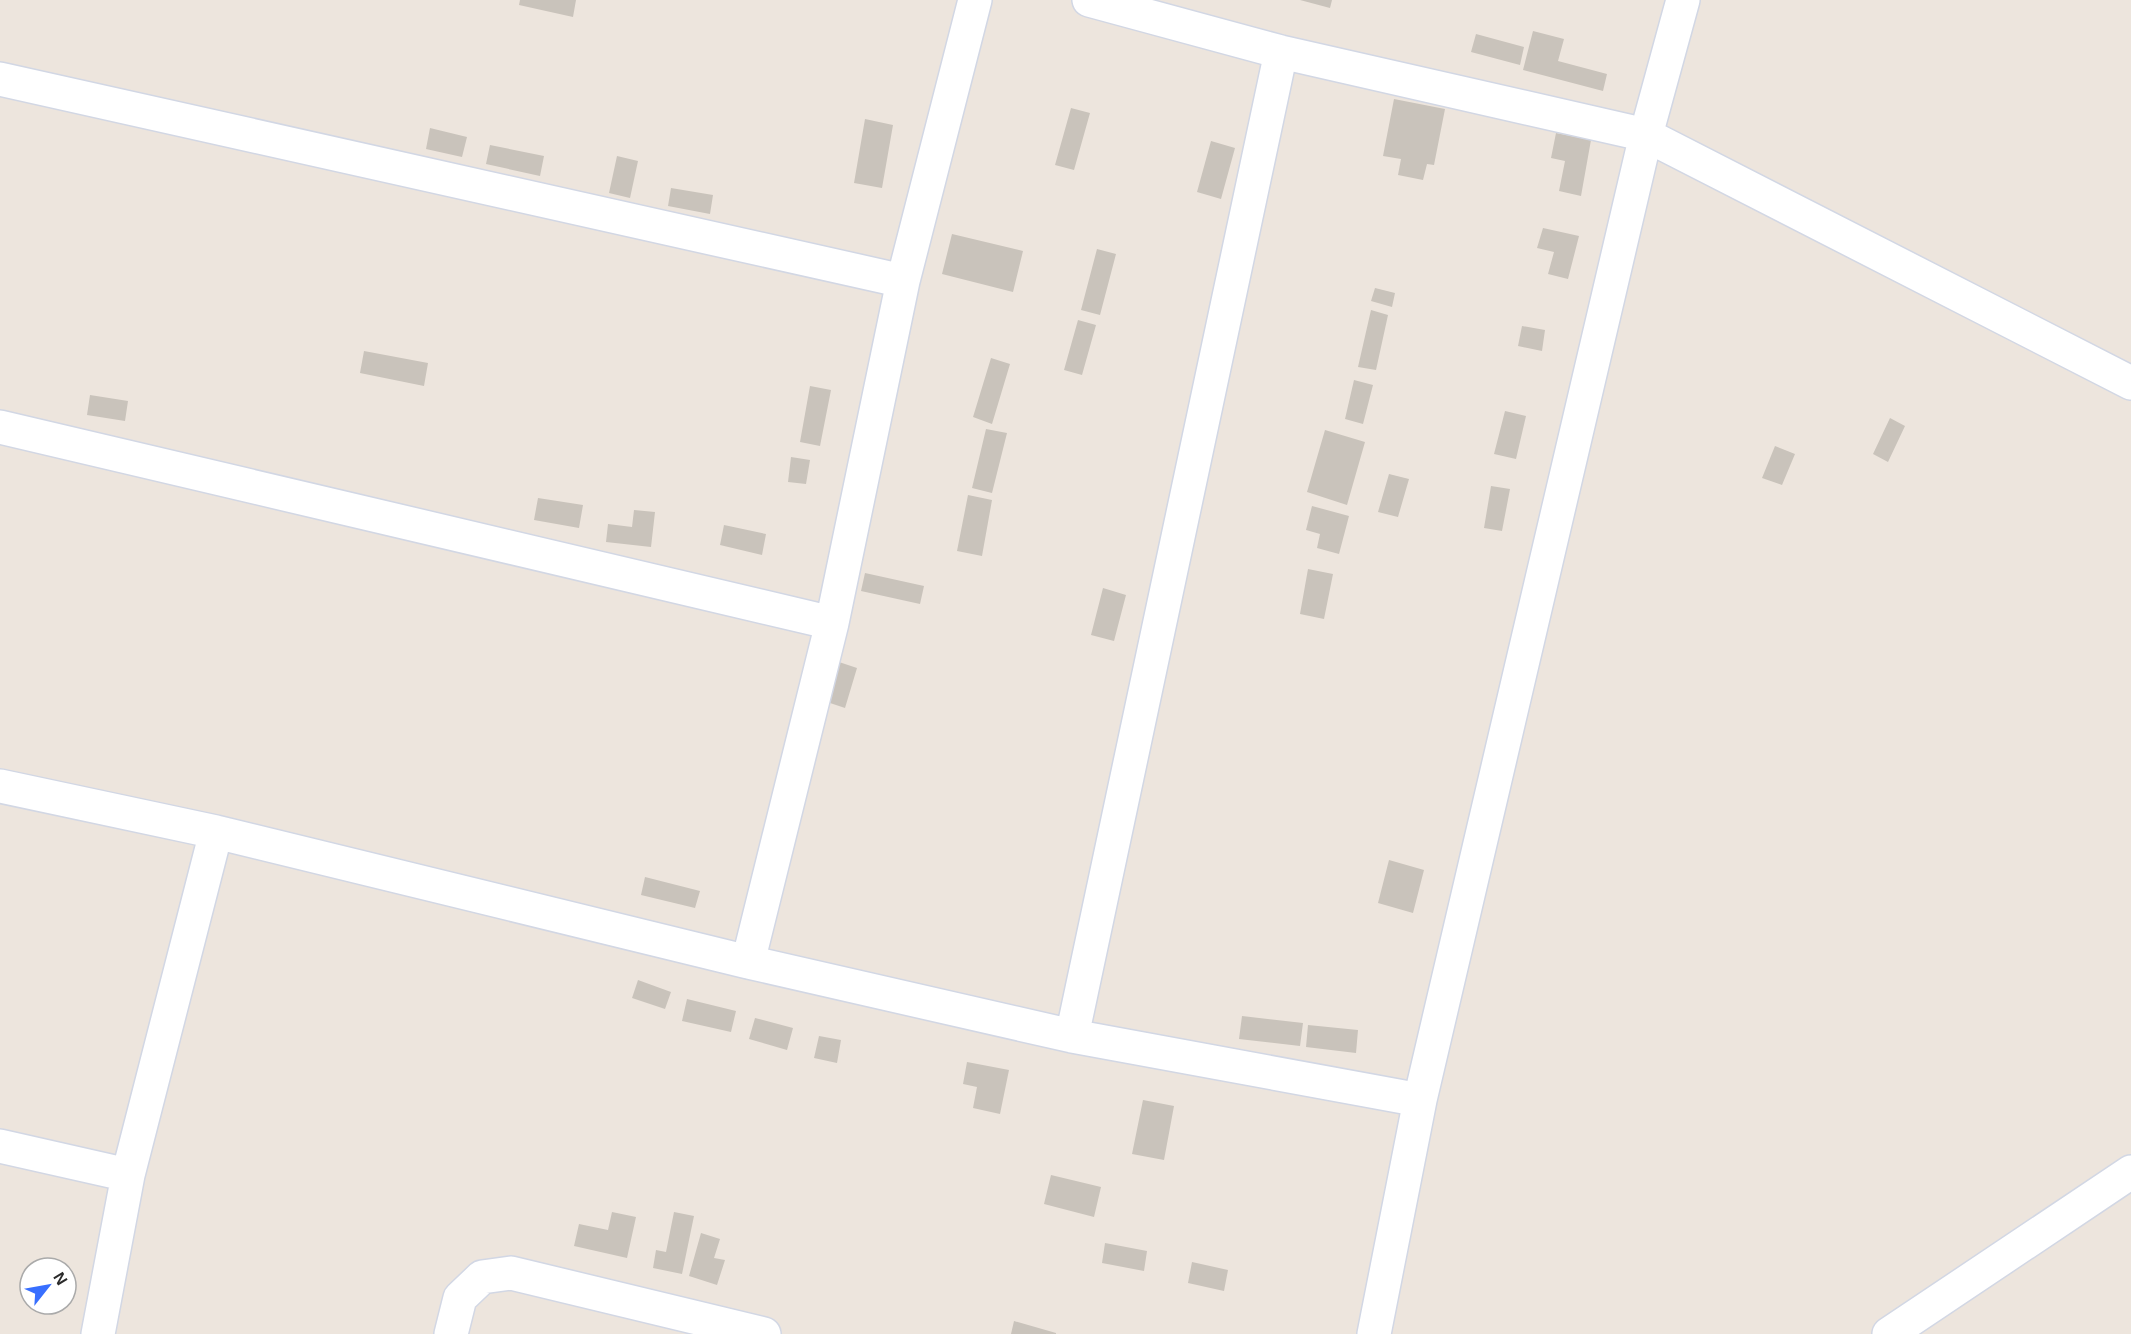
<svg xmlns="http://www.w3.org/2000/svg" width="2131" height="1334" viewBox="0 0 2131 1334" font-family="Arial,sans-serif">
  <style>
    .building { fill: #c9c3bb }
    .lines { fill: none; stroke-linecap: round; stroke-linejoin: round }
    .street-casing { stroke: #d2d7e4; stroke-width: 36 }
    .street { stroke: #fff; stroke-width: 33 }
  </style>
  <rect width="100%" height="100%" fill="#ede5dd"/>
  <path class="building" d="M520,0H576L573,17L519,5Z
    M1300,0H1332L1330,8Z
    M1533,31L1564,39L1558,61L1607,74L1603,91L1523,70Z
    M1476,34L1524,47L1520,65L1471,52Z
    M1394,99L1445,109L1434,165L1427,164L1423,180L1398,175L1401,159L1383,156Z
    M1071,108L1090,113L1074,170L1055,165Z
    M865,119L893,125L882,188L854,183Z
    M430,128L467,137L462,157L426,149Z
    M1556,133L1591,140L1581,196L1559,191L1565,161L1551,158Z
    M1211,141L1235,148L1221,199L1197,192Z
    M490,145L544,156L540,176L486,164Z
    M617,156L638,161L630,198L609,193Z
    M671,188L713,195L710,214L668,206Z
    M1543,228L1579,236L1568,279L1548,274L1554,252L1537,248Z
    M952,234L1023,251L1013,292L942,274Z
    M1097,249L1116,254L1100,315L1081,310Z
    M1375,288L1395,293L1392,307L1371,301Z
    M1371,310L1388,315L1376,370L1358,367Z
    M1078,320L1096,325L1082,375L1064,370Z
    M1522,326L1545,330L1542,351L1518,346Z
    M364,351L428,363L424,386L360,373Z
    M991,358L1010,364L992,424L973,417Z
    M1354,380L1373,385L1363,424L1345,419Z
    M810,386L831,390L820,446L800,442Z
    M90,395L128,401L125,421L87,415Z
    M1505,411L1526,416L1516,459L1494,454Z
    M1890,418L1905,426L1888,462L1873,454Z
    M986,429L1007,433L992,493L972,488Z
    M1325,430L1365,442L1347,505L1307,492Z
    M1775,446L1795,454L1782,485L1762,478Z
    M791,457L810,460L806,484L788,482Z
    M1389,474L1409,479L1398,517L1378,512Z
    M1491,486L1510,489L1502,531L1484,528Z
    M968,495L992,500L982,556L957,551Z
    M538,498L583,505L579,528L534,520Z
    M1312,506L1349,516L1339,554L1317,548L1320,534L1306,530Z
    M634,510L655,512L651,547L606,542L608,524L632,527Z
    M724,525L766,534L762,555L720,545Z
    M1308,569L1333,574L1324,619L1300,614Z
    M865,573L924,586L920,604L861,591Z
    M1103,588L1126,595L1114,641L1091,635Z
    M836,661L857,668L845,708L824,701Z
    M1389,860L1424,870L1413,913L1378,903Z
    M645,877L700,891L695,908L641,895Z
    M638,980L671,992L665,1009L632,998Z
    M687,999L736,1011L731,1032L682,1021Z
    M1242,1016L1303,1023L1300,1046L1239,1039Z
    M755,1018L793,1028L787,1050L749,1039Z
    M1308,1025L1358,1030L1356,1053L1306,1047Z
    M819,1036L841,1040L837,1063L814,1058Z
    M967,1062L1009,1070L1000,1114L973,1108L977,1087L963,1084Z
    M1143,1100L1174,1106L1164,1160L1132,1154Z
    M1051,1175L1101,1187L1094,1217L1044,1204Z
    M612,1212L636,1217L627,1258L574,1246L579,1224L608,1230Z
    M674,1212L694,1216L682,1274L653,1268L656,1250L666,1252Z
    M701,1233L720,1239L714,1258L725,1260L717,1285L689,1276Z
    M1105,1243L1147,1251L1144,1271L1102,1263Z
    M1192,1262L1228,1270L1224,1291L1188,1283Z
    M1014,1321L1056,1333V1334H1011Z"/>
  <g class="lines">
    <g class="street-casing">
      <path id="street" d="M1089,0L1281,52L1646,135L2131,383
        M0,79L903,281
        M0,427L832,623
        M0,786L216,832L748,962L1072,1036L1420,1100
        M748,962L832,623L903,281L975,0
        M1072,1036L1281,52
        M0,1146L128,1175
        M98,1334L128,1175L216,832
        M451,1334L460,1298L482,1277L511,1273L764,1334
        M1374,1334L1420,1100L1646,135L1683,0
        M1889,1334L2131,1172"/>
    </g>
    <use href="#street" class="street"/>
  </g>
  <g transform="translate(48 1286) rotate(59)"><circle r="28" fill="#ffffff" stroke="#aaaaaa" stroke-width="1.5"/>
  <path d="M0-4.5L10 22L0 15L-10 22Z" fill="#386fff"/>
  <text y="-9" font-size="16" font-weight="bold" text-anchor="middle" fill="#2b2b2b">N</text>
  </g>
</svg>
